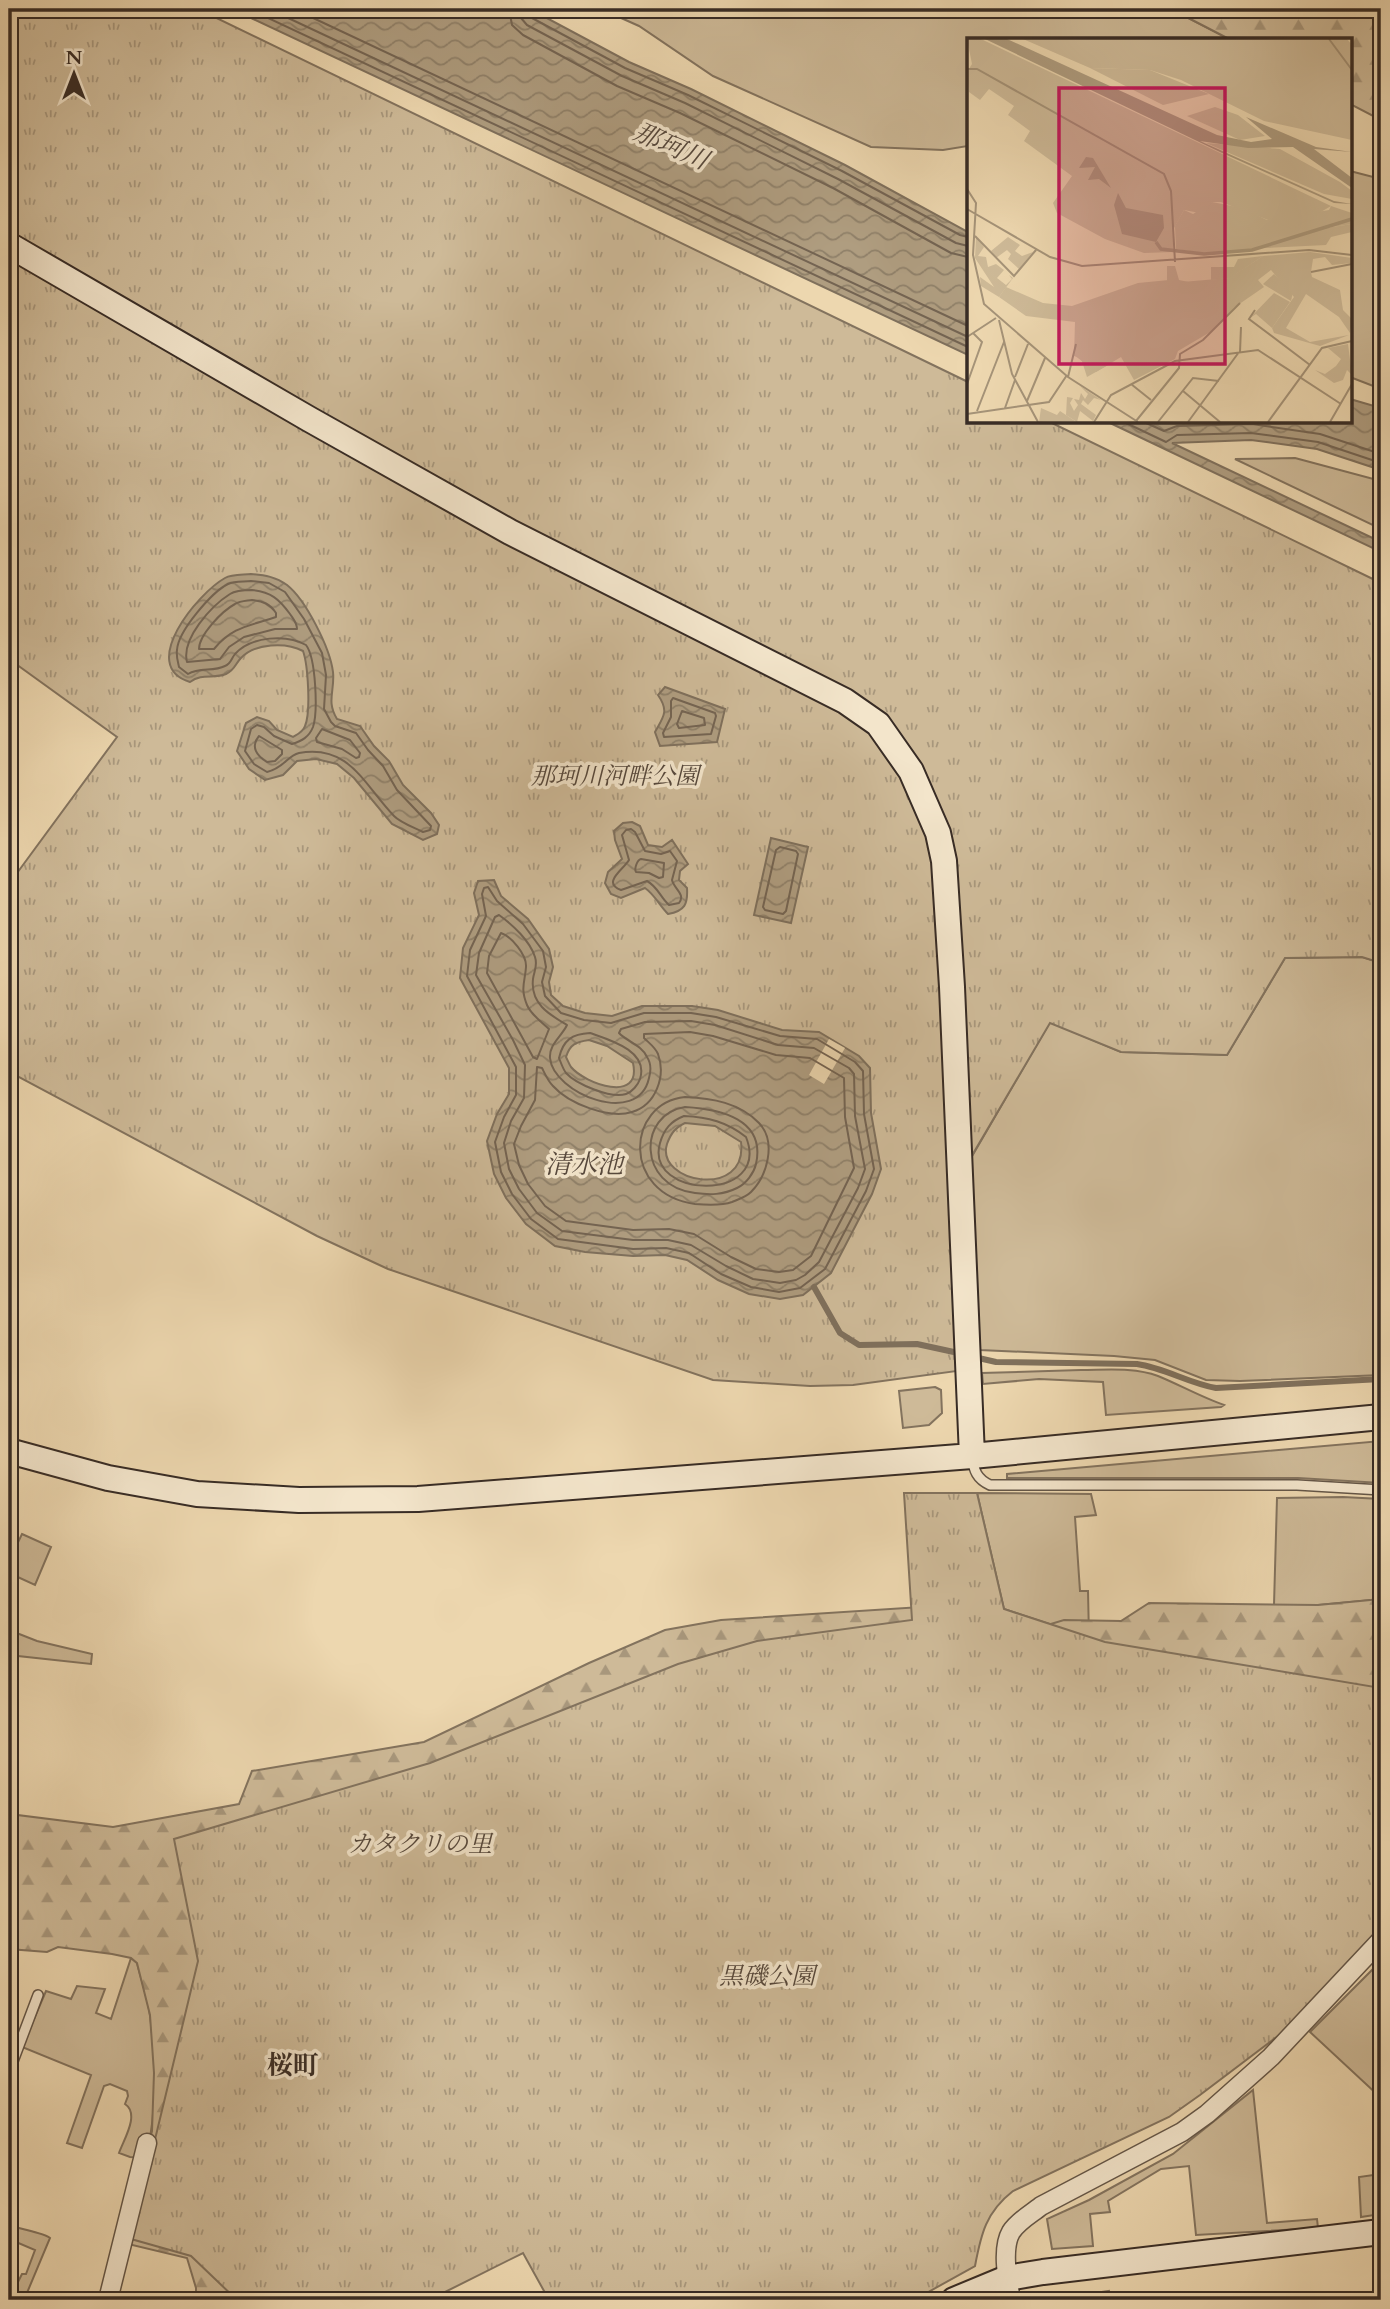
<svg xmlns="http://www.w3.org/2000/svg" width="1390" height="2309" viewBox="0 0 1390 2309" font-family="Cardo,'Noto Serif JP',serif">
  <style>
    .green { fill: #ceba98; stroke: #83735e; stroke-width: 2 }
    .forest { fill: url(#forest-firs); stroke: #83735e; stroke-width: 2 }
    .park { fill: url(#park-tufts); stroke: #83735e; stroke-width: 2 }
    .water { fill: url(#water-waves); stroke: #7f705c; stroke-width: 2; fill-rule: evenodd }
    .pier { fill: #edd7af }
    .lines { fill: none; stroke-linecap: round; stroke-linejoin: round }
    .shore { stroke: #746452; stroke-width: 2 }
    .stream { stroke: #7f705c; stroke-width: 6 }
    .lane-casing { stroke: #655748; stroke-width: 12 }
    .street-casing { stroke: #655748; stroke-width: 21 }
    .secondary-casing { stroke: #382c25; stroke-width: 28 }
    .lane { stroke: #f3e5cb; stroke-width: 9 }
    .street { stroke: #f3e5cb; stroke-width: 18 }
    .secondary { stroke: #f3e5cb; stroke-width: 24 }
    .labels { text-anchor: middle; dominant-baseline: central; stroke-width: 7; stroke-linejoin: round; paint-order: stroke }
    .park-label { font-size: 24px; font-style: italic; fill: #56483c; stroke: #f3e5cb }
    .water-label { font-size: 26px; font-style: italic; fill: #56483c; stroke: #f3e5cb }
    .neighbourhood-label { font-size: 26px; font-weight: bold; fill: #382c25; stroke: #f3e5cb }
    .inset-river { fill: none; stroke: #af9d80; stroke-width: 3.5 }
    .inset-road { fill: none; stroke: #a59378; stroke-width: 2 }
    .view { fill: #c2185b; fill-opacity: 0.15; stroke: #c2185b; stroke-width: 3.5 }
    .inset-edge { fill: none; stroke: #382c25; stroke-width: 3.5 }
  </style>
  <defs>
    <pattern id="forest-firs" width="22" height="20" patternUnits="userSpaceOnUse" patternTransform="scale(1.75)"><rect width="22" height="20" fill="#ceba98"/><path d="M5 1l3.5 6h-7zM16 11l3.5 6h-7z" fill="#a8977c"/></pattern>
    <pattern id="park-tufts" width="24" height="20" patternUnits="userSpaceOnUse" patternTransform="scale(1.75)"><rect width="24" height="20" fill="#ceba98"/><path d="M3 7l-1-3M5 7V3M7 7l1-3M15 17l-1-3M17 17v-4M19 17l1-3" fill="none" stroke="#a8977c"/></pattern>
    <pattern id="water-waves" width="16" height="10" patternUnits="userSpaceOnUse" patternTransform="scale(1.75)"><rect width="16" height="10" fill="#af9d80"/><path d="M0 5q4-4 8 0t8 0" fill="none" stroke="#8f8069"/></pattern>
  </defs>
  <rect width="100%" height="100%" fill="#edd7af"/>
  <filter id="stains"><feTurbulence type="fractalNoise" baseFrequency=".00286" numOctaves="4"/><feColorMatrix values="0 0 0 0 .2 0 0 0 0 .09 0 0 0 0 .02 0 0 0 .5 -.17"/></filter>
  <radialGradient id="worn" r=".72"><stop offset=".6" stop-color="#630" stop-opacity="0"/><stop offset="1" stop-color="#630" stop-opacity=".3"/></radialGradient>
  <path class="green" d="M601,9H1171L1231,40H968V146L943,150L871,147L713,76L639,26Z
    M1350,171L1381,179V389L1350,377Z
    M1295,458L1381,481V529L1235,459Z
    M1362,957L1381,963V1375L1240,1381L1206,1380L1155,1360L1114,1356L980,1350L971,1158L1050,1022L1121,1052L1227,1055L1285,958Z
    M1081,1370C1106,1370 1134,1367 1158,1376C1180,1385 1201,1397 1224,1405L1221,1407L1106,1415L1103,1382L1039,1379L983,1384L982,1373Z
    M935,1387L941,1390L942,1413L929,1425L903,1428L899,1391Z
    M1381,1441V1483L1298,1478H1007V1474Z
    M977,1493L1091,1494L1096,1515L1075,1517L1080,1591H1088L1089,1637L1004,1609Z
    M1343,1497L1381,1499V1599L1318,1605H1274L1277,1498Z
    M22,1534L51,1547L35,1585L9,1573V1561Z
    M9,1630L37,1641L92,1654L91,1664L9,1655Z
    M131,1958L137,1963C141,1980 148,1998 150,2016C156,2062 157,2113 146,2158L130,2157L119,2153C124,2139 140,2114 125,2104L128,2096L127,2091L110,2084L104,2086L82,2148L67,2143L91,2075L22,2047L46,1991L71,1999L77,1986L105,1989L96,2013L111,2019Z
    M1381,1961V2072L1377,2076L1381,2080V2098L1310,2032Z
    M1253,2090L1267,2223L1317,2219L1318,2228L1196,2235L1189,2166L1161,2169L1108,2201L1110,2212L1090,2214L1093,2246L1052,2249L1047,2219L1089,2200L1173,2154Z
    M1381,2174V2214L1361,2217L1359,2177Z
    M9,2225C19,2229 45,2233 50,2238L24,2300H9V2293L16,2286L22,2274H26L35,2250L9,2239Z
    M1109,2291L1110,2297L1095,2300H1075L1074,2296Z"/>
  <path class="forest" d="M1171,9H1381V120L1350,104V40H1231Z
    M1381,1599V1814L1034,1629L1064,1620L1121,1621L1149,1603L1318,1605Z
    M921,1607L936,1645L434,2230L431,2300H196V2288L187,2258L128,2244L127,2234L152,2131L154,2073L150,2015L137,1963L131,1958L112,1954L58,1947L47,1952L9,1949V1814L113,1827L239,1804L252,1771L424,1742L589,1663L665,1630L721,1620Z"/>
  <path class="park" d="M9,9H198L968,382V422H1050L1381,583V963L1362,957L1285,958L1227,1055L1121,1052L1050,1023L954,1186L957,1371L853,1385L810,1386L713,1380L388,1269L317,1236L15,1075L9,1070V884L117,737L9,659Z
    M904,1493H977L1004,1609L1105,1642L1381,1688V1927L1282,2033L1200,2095L1169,2117L1013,2191C986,2212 981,2234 975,2266L914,2300H549L523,2253L429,2300H237L191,2256L131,2239L198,1961L174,1839L430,1763L678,1664L757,1641L912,1620Z"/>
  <path class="water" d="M232,9H530L629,62L691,89L845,165L968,232V355Z
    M1350,399L1381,408V470L1317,449L1251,440L1172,443L1381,542V552L1108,422H1350Z
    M251,574C265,575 276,577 287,585C306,600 330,648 333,672C335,691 326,701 337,719L360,726L374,746L389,761L403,785L431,813L439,825L437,834L423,840L392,824L354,778L337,764L316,759L297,761L283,775L265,780L249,769L237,751L246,723L257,717L269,721L277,730L293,737C298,734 303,732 305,726C311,712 308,665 303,651C286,642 255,643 241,658C235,664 235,670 226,674C214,679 202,673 190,682C137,666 198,593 225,578C232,574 243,575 251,574Z
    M665,687L725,709L717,742L660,746L655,732C664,716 669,711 658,695Z
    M632,822L640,826L648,845L662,847L672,840L688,864L680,871L679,880L687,888C688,904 685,911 668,914C659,905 655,895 645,888L621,898L611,894L605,883L608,872L622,859L615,840L614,831L623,823Z
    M771,838L808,847L791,923L754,915Z
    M494,880L501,896L528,919L549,949L553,967L549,982L551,995L563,1006L585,1013L612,1016L642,1006H692L718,1010L782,1030L819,1032L859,1056L870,1068L871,1113L881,1169L872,1194L831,1273L803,1295L780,1299L749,1294L718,1280L687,1260L665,1255L633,1256L585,1252L555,1246L526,1224L506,1198L494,1174L487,1141L497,1114L509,1094V1068L460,978L463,948L479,915L474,893L478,881ZM589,1040L607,1046L633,1063C642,1104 585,1084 571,1067C569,1064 568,1061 566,1057C570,1044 576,1042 589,1040ZM685,1123L715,1126L741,1142C748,1200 655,1183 667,1144C671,1133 675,1128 685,1123Z"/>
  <path class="pier" d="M829,1039L845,1048L824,1084L809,1075Z"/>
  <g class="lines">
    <path class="shore" d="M249,9L968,347
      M269,9L968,337
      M294,9L968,326
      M509,9L512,25L523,35L617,86L680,113L833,188L951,253L968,257
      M519,9L521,18L527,25L622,76L685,103L838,179L956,243L968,246
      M528,9L532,18L625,68L688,95L842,171L960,235L968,237
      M1124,422L1166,442L1177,435L1251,433L1318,442L1381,463
      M1144,422L1164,431L1177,426L1252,424L1320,434L1381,454
      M251,581L269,583L285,592L304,619L322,653L326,675L324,709L331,722L335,726L356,733L368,750L383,766L397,790L431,826L430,830L423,832C413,827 401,823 394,816C364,785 350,744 299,753C287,756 284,768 267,772L254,764L245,751L251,729L257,725L264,727L274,736L292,744C302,741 309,737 313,727C318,712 316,658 306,645C287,634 251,636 235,654C231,659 231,664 225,666C213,672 200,667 188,674L179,667C178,662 176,656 177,650C178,631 212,592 228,584C235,581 244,582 251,581Z
      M252,590C271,592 279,599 290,614C294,620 297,623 297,629H275L244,637L229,647L220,659L187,662C181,639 211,606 230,594C236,590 245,590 252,590Z
      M252,600C263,601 270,604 276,613V617C250,626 233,626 214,649H199C199,635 222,611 235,604C240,601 246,601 252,600Z
      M673,698L715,713L716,716L711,734L664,737L663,733L671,717V701Z
      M682,711L704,718L705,725L679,728L677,724Z
      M322,729L350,740L360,753L359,757L356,758L342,749L317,742L316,738Z
      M259,736L282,750V754L275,761L267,762C257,756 250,747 259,736Z
      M631,829L635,832L645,851L661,854L670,851L677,861L672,880C674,889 686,894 679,903L669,905C660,897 658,887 647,881L621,890C601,883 624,869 629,860L622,835L626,830Z
      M780,847L796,851L798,854L786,911L783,914L765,910L763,907L776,850Z
      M641,859L664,863L663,877L659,878L649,873L636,872C634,869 637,860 641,859Z
      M488,887L497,901L523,924L543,951L546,967L542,982L545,996L561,1013L584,1020L611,1023L644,1013H691L716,1017L780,1036L817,1039L855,1062L863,1071L864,1114L874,1169L866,1191L825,1269L800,1288L779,1292L751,1287L721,1274L689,1253L666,1248L633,1249L558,1239L531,1219L512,1194L501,1172L495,1142L504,1117L516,1095V1067L467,976L470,950L486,916L482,894L484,888Z
      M499,915C513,925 530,941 535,957C538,966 534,971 533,979C530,1004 550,1015 567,1025C562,1036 549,1044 550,1058C553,1093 638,1128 649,1078C651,1071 651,1063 647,1057C642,1045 626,1041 619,1033L621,1029L645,1022L691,1021L715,1025L778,1045L814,1048L849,1068L854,1074L855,1116L865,1169L858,1188L819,1262L805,1275L796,1280L780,1283L753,1279L726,1266L691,1245L668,1240H633L562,1231L537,1213L519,1189L509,1169L504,1143L511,1121L524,1098L525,1065L513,1040L476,975L479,953L495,917Z
      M501,933C511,936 527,955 526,967C525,982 520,988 527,1005C531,1015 542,1022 549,1029L537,1059L533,1057L487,973L489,956Z
      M690,1032L713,1036L776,1055L810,1058L844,1078L845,1117L854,1168L811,1256L793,1270L779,1272L756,1269L731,1257L694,1234L669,1229L633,1230L566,1221L545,1206L528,1184L519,1165L514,1144L521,1126L535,1100L537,1067L542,1068C545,1074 548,1081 553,1086C569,1104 609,1119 632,1112C656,1105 666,1076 658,1054C655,1047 649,1043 644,1038V1034Z
      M590,1033C610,1040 649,1051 640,1079C638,1085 632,1092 626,1094C611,1099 576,1084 566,1073C563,1069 561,1063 559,1058C563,1040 572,1034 590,1033Z
      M685,1097C712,1098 740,1103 759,1123C777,1142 767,1176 751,1192C746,1197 739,1199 732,1202C721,1206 707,1205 695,1204C621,1194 626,1103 685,1097Z
      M685,1107C720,1109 766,1119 756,1164C754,1173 746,1184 737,1188C723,1195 710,1195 695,1193C637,1186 638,1114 685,1107Z
      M684,1116C708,1117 727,1122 746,1137C772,1203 644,1199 660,1143C664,1129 671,1121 684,1116Z"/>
    <path class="stream" d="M814,1287L840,1333L859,1345L917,1344L963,1354
      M974,1357L996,1362L1137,1364C1165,1368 1188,1383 1216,1388L1381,1379"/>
    <g class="lane-casing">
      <path id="lane" d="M972,1457C974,1471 977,1479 990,1485H1297L1381,1490
        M9,2072L38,1995"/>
    </g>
    <g class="street-casing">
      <path id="street" d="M108,2300L147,2143
        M1011,2300C1008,2282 1001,2249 1011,2232C1018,2221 1031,2214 1041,2206L1182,2132L1207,2114L1271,2057L1381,1940"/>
    </g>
    <g class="secondary-casing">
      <path id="secondary" d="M9,245L309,419L510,532L845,701L878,724L911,771L938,833L944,861L952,987L972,1456
        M9,1451L108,1478L197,1494L299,1500L418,1499L972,1456L1381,1417
        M954,2300L1007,2278L1043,2272L1381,2232"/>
    </g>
    <use href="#lane" class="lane"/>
    <use href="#street" class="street"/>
    <use href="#secondary" class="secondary"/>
  </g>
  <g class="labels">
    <g class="park-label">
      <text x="615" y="776">那珂川河畔公園</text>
      <text x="420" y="1844">カタクリの里</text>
      <text x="767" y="1976">黒磯公園</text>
    </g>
    <g class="water-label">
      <text transform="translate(671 146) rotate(24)">那珂川</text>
      <text x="584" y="1164">清水池</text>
    </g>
    <g class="neighbourhood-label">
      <text x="293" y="2065">桜町</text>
    </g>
  </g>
  <g transform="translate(967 38)">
    <rect width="385" height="385" fill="#edd7af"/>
    <path d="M123,30L183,32L242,56L196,67ZM248,69L271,77L298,98L273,102L220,78ZM239,105L313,111L373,144L385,153V161L357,156ZM245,164L275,170L300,182L362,172L364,168L385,175V186L345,192L298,210L236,215L209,211L208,188L217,172L226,176ZM9,199L17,209L11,218L19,219L21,229L29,226L37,232L30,240L39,247L45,241L42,237L46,240L32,259L14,248L13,239L27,249L8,220ZM41,199L53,207L48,213L55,218L66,214L52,231L41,221L44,216L40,212L29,220L24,213ZM296,218L263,240L244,242V229H267L271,221ZM307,236L326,254L324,263L296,246ZM307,255L323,264L305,290L289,276L283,280ZM381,306L385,337L380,332L376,342L367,345L348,332L358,336L369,328L374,321L361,310ZM113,348L134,362L127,360L121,367L116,362L114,366L129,377L126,383L113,373L110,384L99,377L100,359L106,360L103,365L107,373L111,367L107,361L112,362L114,355L118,361L121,356Z" fill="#ceba98"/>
    <path d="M56,1H380L385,7V102L297,83L214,42L183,32L123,30ZM385,186V194L364,199L359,207L298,210L345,192ZM343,214L385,220V225L365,227L358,219L346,221L344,234L345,239L373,252L376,272L385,281L383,295L372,279L339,256L319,290L343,304L382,297L353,308L307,295L305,290L327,259L304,232L291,242L297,249L268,269L215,244L262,240L296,218ZM202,242L144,316L143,326L120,339L114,320L107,318L108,284L59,278L32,259L39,249L76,265L105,268L171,245Z" fill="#ceba98"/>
    <path d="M74,370L90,377L93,373L108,383L72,384Z" fill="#ceba98"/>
    <path d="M0,1H14L364,168L325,191L254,164H245L238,176L217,172L206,192V214L177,215L138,201L90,175L86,165L105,138L57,103L63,93L41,77L47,68L22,51L13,62L2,54L0,34L5,26ZM200,228H208L212,242L260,252L273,263L245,293L211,313L208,321L167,342L154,319L129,334L107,317L115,284L112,270L200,243Z" fill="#ceba98"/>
    <path d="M18,1H40L250,97L284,104L305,101L279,79L349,109L385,114L347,111L385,140V150L326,109L281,110L233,103L367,163L385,166L367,165L253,114ZM119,119L126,120L144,150L132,141L121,142L128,129L112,130ZM151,155L159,170L196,177L197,190L189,204L155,196L147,167Z" fill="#af9d80"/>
    <path class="inset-river" d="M189,204L194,211L237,216L285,212L385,181"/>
    <path class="inset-road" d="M362,1L385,32M0,31H10L197,136L204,153L208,224M0,151L9,165L6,217L17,266L101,339L171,384M0,171L83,219L115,228L342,212L385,217M8,198L47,238L69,212M344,234L385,226M288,272L282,281L343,327M32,282L45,336L71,384M0,299L29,280M273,314L274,289M48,339L61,306M101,339L109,306M0,346L15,304L6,295M164,346L184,362M216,353L253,384M60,363L78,320M38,370L48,342M10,373L37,304M0,376L82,364L100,337M169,383L212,330L213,316L236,302L273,265M127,384L144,357L208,323L291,312L374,366M191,384L226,340L252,343M221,384L272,314M301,384L355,310L385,303M363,384L385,346"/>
    <path class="view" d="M92,50H258V326H92Z"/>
    <rect width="385" height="385" class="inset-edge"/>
  </g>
  <rect width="1390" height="2309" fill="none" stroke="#edd7af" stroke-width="35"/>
  <rect x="10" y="10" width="1369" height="2288" fill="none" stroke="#382c25" stroke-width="3.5"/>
  <rect x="18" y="18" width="1355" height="2274" fill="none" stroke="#382c25" stroke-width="2"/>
  <g transform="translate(74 74)" stroke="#f3e5cb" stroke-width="5" paint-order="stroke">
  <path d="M0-5L12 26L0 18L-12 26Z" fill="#382c25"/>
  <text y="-10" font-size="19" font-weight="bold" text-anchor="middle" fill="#382c25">N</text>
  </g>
  <rect width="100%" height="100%" filter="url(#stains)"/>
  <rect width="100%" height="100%" fill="url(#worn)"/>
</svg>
